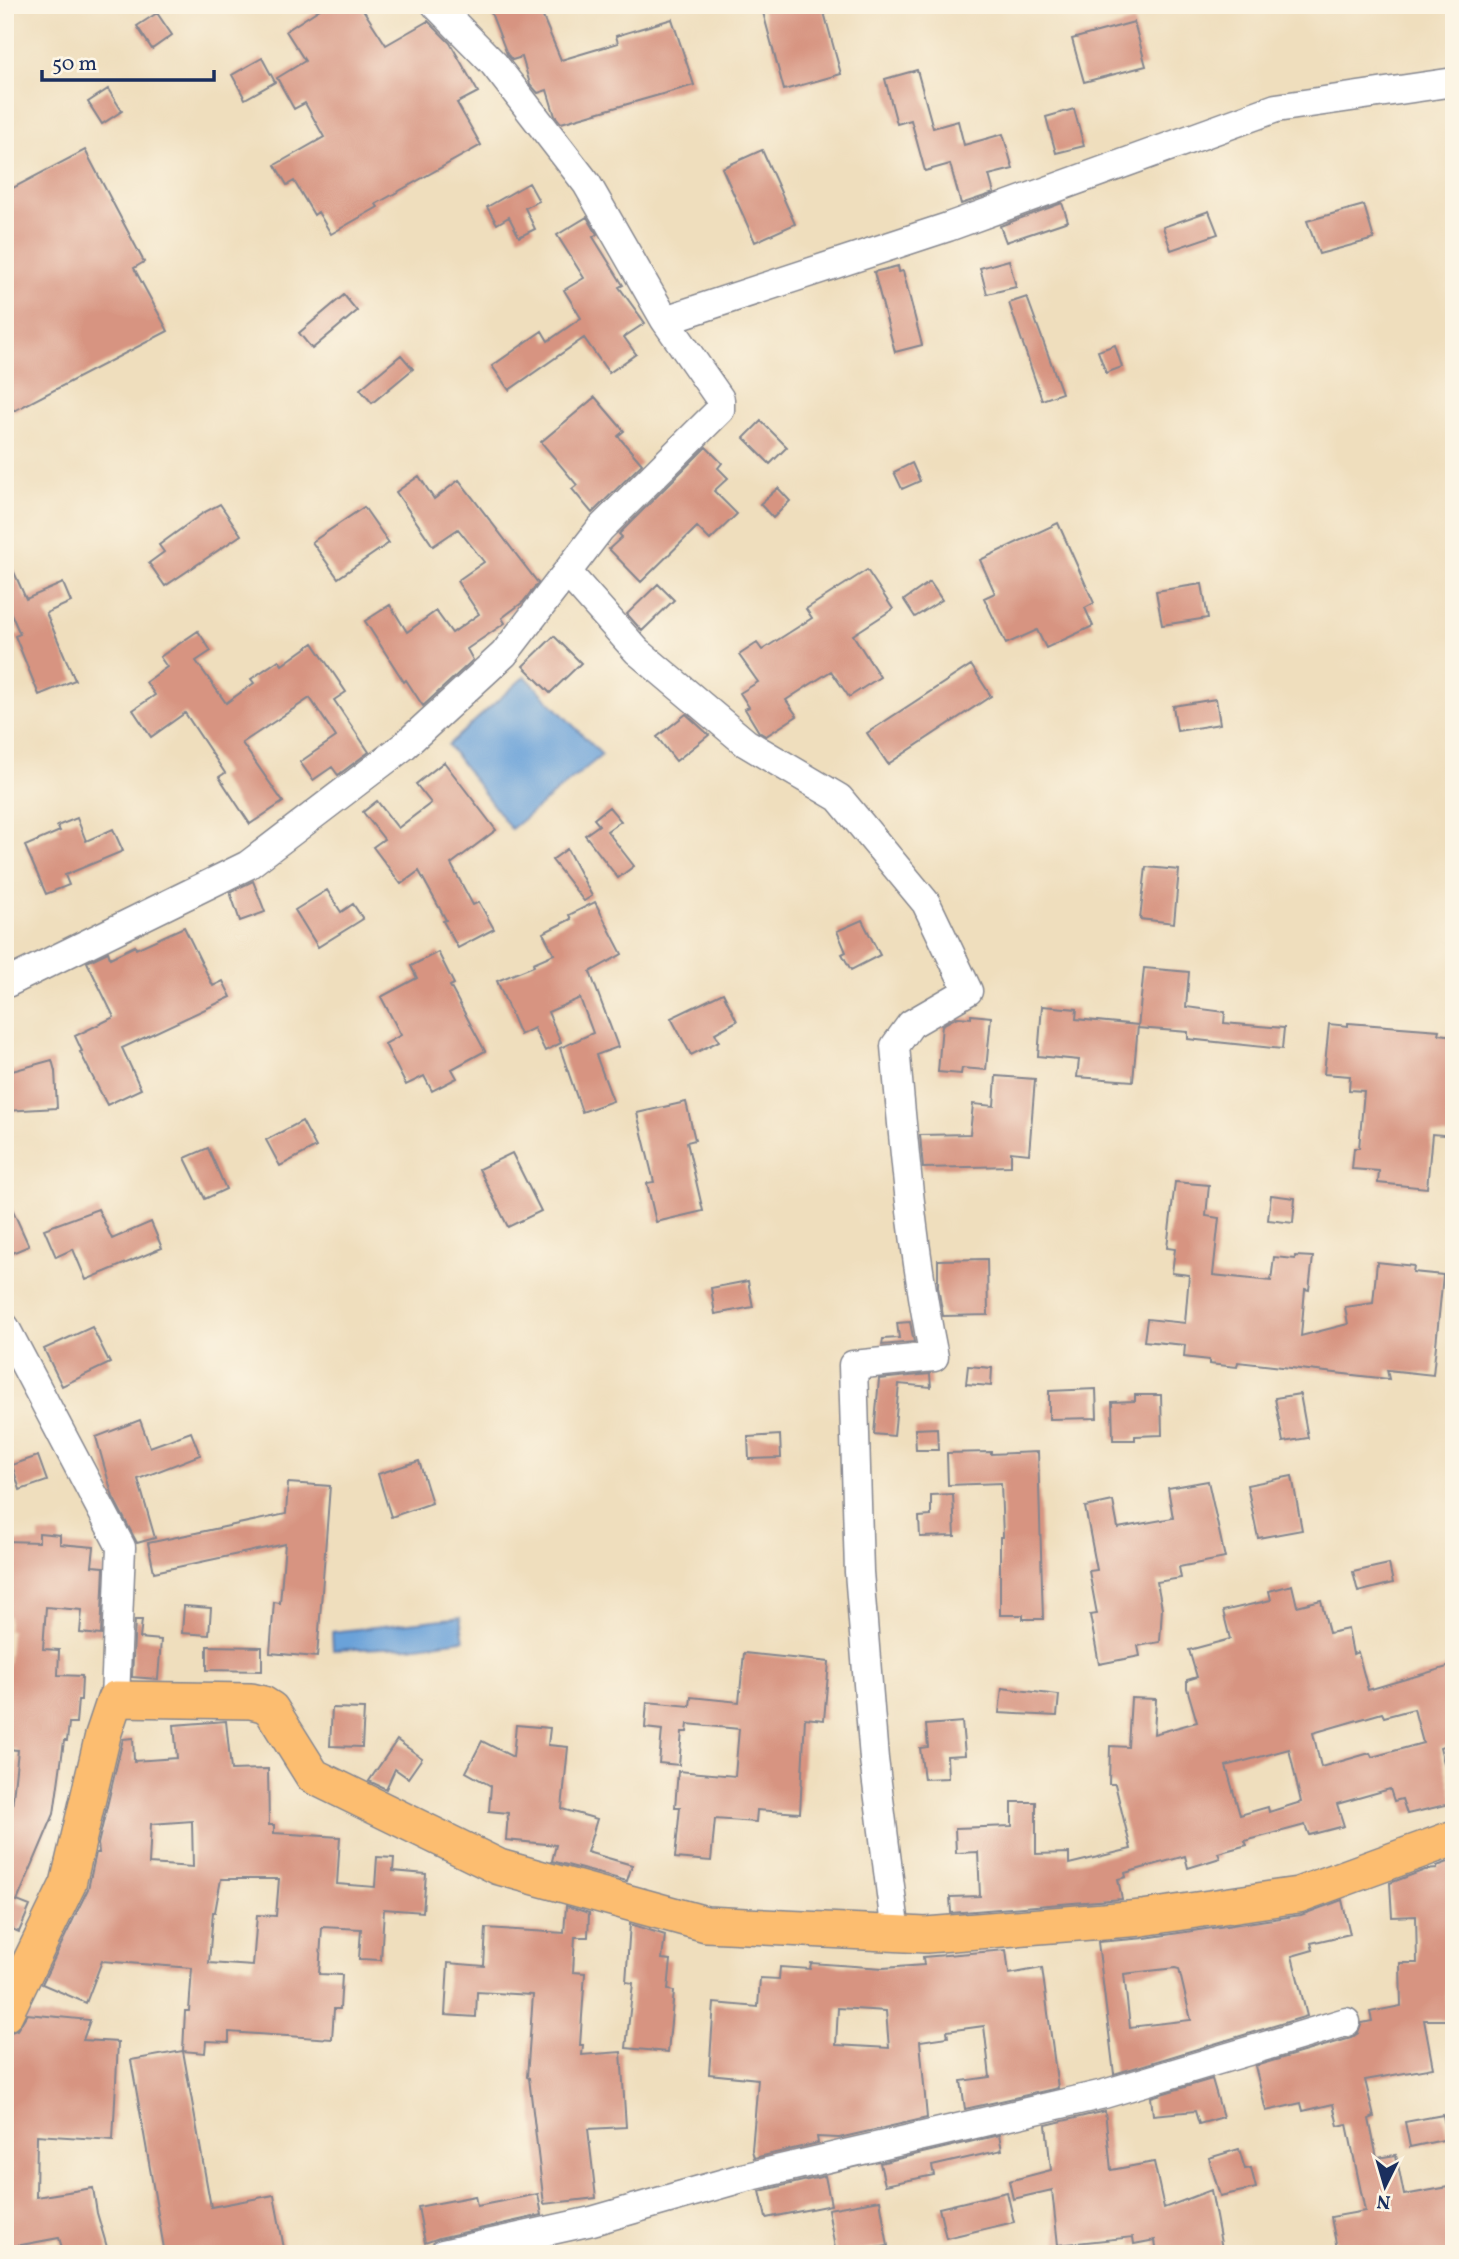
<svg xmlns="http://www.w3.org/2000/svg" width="1459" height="2259" viewBox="0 0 1459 2259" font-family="Vollkorn,serif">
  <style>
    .water { fill: #6ba2d9; stroke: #43689c; stroke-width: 2 }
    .building { fill: #d79481; fill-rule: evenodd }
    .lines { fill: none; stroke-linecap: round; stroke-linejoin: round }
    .minor-casing { stroke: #85868e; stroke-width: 31 }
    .major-casing { stroke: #85868e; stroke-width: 38 }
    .minor { stroke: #fff; stroke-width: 28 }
    .major { stroke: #fcbd6f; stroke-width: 35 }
  </style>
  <rect width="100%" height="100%" fill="#fcf5e5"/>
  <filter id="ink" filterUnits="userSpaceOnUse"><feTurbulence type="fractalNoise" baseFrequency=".0143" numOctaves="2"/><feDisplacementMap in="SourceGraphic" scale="14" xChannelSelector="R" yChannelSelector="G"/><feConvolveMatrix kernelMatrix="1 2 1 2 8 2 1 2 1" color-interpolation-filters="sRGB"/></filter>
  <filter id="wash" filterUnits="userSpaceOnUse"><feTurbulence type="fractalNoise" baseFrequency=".00686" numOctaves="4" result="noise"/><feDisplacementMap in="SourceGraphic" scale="28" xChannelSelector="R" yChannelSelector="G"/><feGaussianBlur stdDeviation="1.57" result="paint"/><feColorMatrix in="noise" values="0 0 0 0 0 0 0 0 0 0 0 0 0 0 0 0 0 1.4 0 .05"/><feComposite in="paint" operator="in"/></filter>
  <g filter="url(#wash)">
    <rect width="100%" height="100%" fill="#efdebd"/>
    <path class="water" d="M525,676L602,755L511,829L448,745Z
      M460,1617L464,1640L409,1647L333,1650L332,1632Z"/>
    <g id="blocks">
      <path class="building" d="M326,5H360L386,45L428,21L450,43L478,92L457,103L481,145L376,204L378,207L331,234L318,212L314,215L294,181L287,185L275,165L324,137L305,103L294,109L277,78L305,61L286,31Z
        M488,5H538L561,60L618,43L616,36L672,19L694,85L561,123L555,116L547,90L538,93L530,84L522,57L512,60L507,54Z
        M761,5H822L841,74L784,90Z
        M157,13L172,35L152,49L137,26Z
        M1134,22L1146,66L1084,82L1072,39Z
        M262,58L275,82L245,99L232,75Z
        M917,70L933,128L958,121L964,145L1003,134L1013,169L989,175L994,193L961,204L950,164L925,171L911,120L897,124L885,79Z
        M108,89L122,111L102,124L88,102Z
        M1074,109L1084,146L1056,153L1046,117Z
        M85,150L144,262L134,268L168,331L14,411L5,394V192Z
        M762,150L795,224L755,242L722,168Z
        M529,183L539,201L525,208L535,229L519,237L509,217L497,224L487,207Z
        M1062,203L1068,221L1006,242L1000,226Z
        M1364,205L1374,239L1319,254L1307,221Z
        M1209,211L1218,234L1171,250L1163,227Z
        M587,217L597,234L593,237L623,285L619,287L645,323L624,337L636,354L609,373L584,338L509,390L492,366L542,331L548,341L581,318L564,290L584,278L557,235Z
        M1009,260L1016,287L987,294L980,268Z
        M898,266L899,272L903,271L922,345L895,352L874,272Z
        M344,295L357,311L312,349L299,333Z
        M1027,297L1062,393L1042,400L1009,303Z
        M1115,345L1122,367L1106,373L1098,351Z
        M401,355L413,369L372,403L360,389Z
        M595,397L624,431L618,436L642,464L592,513L572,489L577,485L541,442Z
        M761,421L787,447L770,464L744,438Z
        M706,447L722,463L718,468L728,478L714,491L737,514L710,540L697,527L641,582L609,549L622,537L619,534Z
        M912,463L920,481L902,489L894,472Z
        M419,476L434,499L459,480L538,583L523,602L502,618L505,623L467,649L473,660L423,706L406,680L404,682L365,621L390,605L407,632L436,611L452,633L479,614L457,581L484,562L458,529L433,546L396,492Z
        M778,488L790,501L773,518L760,504Z
        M220,504L241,535L165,586L149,563L164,552L159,545L203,513Z
        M364,507L389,543L338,578L312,542Z
        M1058,523L1094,603L1085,608L1093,626L1046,648L1037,630L1006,644L984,598L995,593L980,560Z
        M5,552L26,599L63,583L71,602L46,613L75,680L39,695L15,636L20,634L5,600Z
        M867,570L893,609L853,635L880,677L849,697L831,671L786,700L797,716L766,736L759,732L745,709L749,707L740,693L758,682L739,655L757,643L762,650L812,618L806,609Z
        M930,582L942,600L915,617L904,600Z
        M658,584L674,600L642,631L627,614Z
        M1202,584L1208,618L1162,625L1156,591Z
        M198,631L211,651L196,661L226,703L254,683L251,679L279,660L282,665L313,643L346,692L334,700L369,752L338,775L332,767L313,780L300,762L336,737L310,698L242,743L283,802L250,824L219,777L225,773L185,713L151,737L133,710L155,695L146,682L167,667L160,657Z
        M554,636L581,663L550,693L523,666Z
        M971,665L991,696L888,764L867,733Z
        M1216,699L1220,724L1177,731L1173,706Z
        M686,714L709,735L676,761L657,737Z
        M444,762L496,830L451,864L473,905L479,902L494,929L458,948L443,921L446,920L419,871L401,884L373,847L384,839L363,812L377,801L398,828L431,803L416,784Z
        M609,807L621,821L607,831L634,866L618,878L585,835L599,825L594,819Z
        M77,818L86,841L113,829L123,851L65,875L69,885L46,894L25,846L60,831L57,826Z
        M567,849L592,896L584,901L552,860Z
        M1146,867L1179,870L1174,923L1140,919Z
        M253,881L265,912L240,921L230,892Z
        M327,890L341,912L353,904L363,919L318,947L295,910Z
        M595,902L622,954L590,972L618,1047L596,1055L613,1101L582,1112L560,1048L593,1033L580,998L548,1012L561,1043L545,1051L534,1028L520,1035L497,981L534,966L533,963L554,954L543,933L571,919L569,915Z
        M862,920L880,955L851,970L842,954L846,952L837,931Z
        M184,927L213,986L223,981L231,997L122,1048L141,1089L107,1105L80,1052L82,1051L75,1036L114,1017L87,962L108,952L110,958L135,946L136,949Z
        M438,952L454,984L450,986L485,1051L452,1069L457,1078L432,1091L424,1076L406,1085L385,1044L401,1035L381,997L417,978L411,966Z
        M1144,968L1189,972L1186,1007L1225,1012L1224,1023L1284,1028L1282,1049L1188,1039V1032L1138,1028Z
        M723,993L737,1021L715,1033L719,1041L691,1055L671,1018Z
        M1042,1006L1077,1009L1076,1019L1138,1025L1133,1081L1077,1077L1079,1060L1038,1056Z
        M971,1015L991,1017L986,1070L962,1068L961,1074L938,1072L942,1025L957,1017L971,1018Z
        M1348,1023L1439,1030L1438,1034L1454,1036V1136L1432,1134L1427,1188L1378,1183L1379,1171L1352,1169L1354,1148H1359L1364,1091L1349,1090L1350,1076L1324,1074L1329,1024L1348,1026Z
        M52,1060L55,1071L57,1108L5,1111V1073Z
        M996,1076L1035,1079L1029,1154L1011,1152V1166L923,1168L920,1135L970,1134L973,1104L994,1106Z
        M686,1102L695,1140L687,1142L703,1211L656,1222L647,1183L654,1182L637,1113Z
        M302,1121L316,1147L280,1166L266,1140Z
        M208,1148L226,1189L205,1199L185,1158Z
        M512,1153L541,1211L508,1227L479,1169Z
        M1175,1182L1209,1185L1206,1216L1219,1218L1213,1275L1271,1281L1274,1257L1295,1259V1256L1313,1257L1309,1290L1305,1289L1301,1336L1348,1324L1345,1307L1373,1303L1377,1262L1414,1266L1413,1272L1443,1275L1433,1375L1387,1370L1389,1379L1238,1362L1237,1367L1209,1364V1360L1184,1357L1185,1345L1144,1341L1147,1319L1185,1323L1189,1275L1172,1273L1175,1249L1167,1248Z
        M5,1193L29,1246L5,1256Z
        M1271,1195L1295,1198L1293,1223L1268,1220Z
        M98,1209L112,1239L151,1222L162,1248L86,1280L73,1249L56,1257L44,1229Z
        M987,1259L988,1315L943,1316L938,1287V1260Z
        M748,1281L753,1307L715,1314L711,1288Z
        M910,1322L914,1342L882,1345L883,1339L899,1338L897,1323Z
        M92,1327L110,1363L62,1386L44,1349Z
        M968,1366L992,1368L991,1386L966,1384Z
        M930,1374L931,1387L899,1384L894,1436L874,1434L879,1379Z
        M1096,1389L1097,1418L1049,1419V1391Z
        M1300,1394L1308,1438L1283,1442L1275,1398Z
        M1135,1395H1161L1162,1435L1135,1436V1440H1113L1112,1402L1135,1401Z
        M140,1420L150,1447L191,1432L200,1455L138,1479L155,1538L137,1543L113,1497L96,1437Z
        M937,1428L938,1450H916L915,1429Z
        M780,1435L781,1458L749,1459L748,1437Z
        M991,1452V1454L1038,1452L1043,1619H1023V1615H1000V1537H1003L1001,1483L948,1485L947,1453Z
        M38,1456L47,1481L20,1490L12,1465Z
        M419,1461L432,1503L391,1517L378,1474Z
        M1292,1476L1302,1530L1258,1538L1247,1485Z
        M1208,1481L1225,1558L1179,1567L1181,1578L1157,1582L1162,1608L1160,1642L1138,1646L1140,1656L1099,1664L1090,1615L1097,1614L1089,1571L1097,1570L1085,1507L1113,1501L1118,1528L1173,1518L1168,1488Z
        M288,1483L330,1486L317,1657L270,1653L274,1602L280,1603L285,1544L154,1572L148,1543L286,1514Z
        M953,1494L955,1536L920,1537L919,1517L931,1516V1495Z
        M39,1533L60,1535V1544L94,1547L92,1566L104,1567L101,1635L80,1633L82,1610L46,1607L43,1649L59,1650L58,1675L82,1676L81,1700H78L76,1723H69L67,1741H64L54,1814L17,1901L30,1906L19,1932L5,1926V1875L18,1750L5,1749V1694L11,1631H8L9,1616H5V1541L39,1542Z
        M1389,1564L1393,1583L1358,1592L1353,1572Z
        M1292,1585L1297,1606L1321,1600L1329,1633L1348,1629L1353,1654L1358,1652L1368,1690L1454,1665V1743L1440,1747L1454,1803L1407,1814L1402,1799L1394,1801L1390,1789L1337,1804L1344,1826L1309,1835L1305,1825L1245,1841L1247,1845L1218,1853L1220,1858L1188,1868L1185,1856L1125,1873L1126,1877L1118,1879L1122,1899L951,1913L950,1897L980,1896L978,1852L956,1853L955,1828L1012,1826V1802H1036V1854L1069,1853V1864L1131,1849L1115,1784H1109L1110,1746L1128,1747L1131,1698L1156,1699L1154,1734L1197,1722L1187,1688V1680L1197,1677L1189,1650L1230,1639L1223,1611L1271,1600L1269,1591ZM1414,1709L1423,1743L1372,1757L1370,1753L1321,1767L1313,1733L1382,1713L1384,1717ZM1289,1749L1301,1802L1269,1812L1268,1807L1240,1815L1226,1766Z
        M184,1606L211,1608L209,1635L182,1633Z
        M135,1620H142L140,1638L161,1640L158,1679L132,1677Z
        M207,1646L262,1647V1671L207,1670Z
        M744,1653L829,1662L824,1720L805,1718L800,1813L757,1810L756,1822L715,1819L711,1861L675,1858L680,1807H675L678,1771L735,1776L739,1729L688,1724L687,1732H682L679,1765L659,1763L662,1730L645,1728L647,1702L690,1706L691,1697L739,1702Z
        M1002,1688L1059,1695L1057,1716L999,1713Z
        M332,1708L364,1709L362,1747L330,1746Z
        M226,1721L231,1770L268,1769L269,1825H274V1833L340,1837L337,1884L375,1887L377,1857L394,1858L393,1871L426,1874L423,1912L384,1909L381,1960L359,1959L361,1929L322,1927L319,1974L342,1975L340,2009H334L332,2039L229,2032V2042L206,2041L205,2053L183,2051L211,2207L274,2195L285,2254H165L131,2060L183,2051L185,2011H189L192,1968L102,1961L86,2003L42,1984L88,1889L96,1853H99L98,1844L123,1739L133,1738L134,1761L177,1758L174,1725ZM192,1821L193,1867L149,1864L151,1824ZM221,1879H279L276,1916L257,1915L253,1966L209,1963L213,1912H215Z
        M962,1722L965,1755L947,1756L948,1778L924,1779L920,1748L928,1747L926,1725Z
        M516,1725L550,1728L548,1745L568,1747L562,1809L597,1819L587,1852L632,1865L627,1881L552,1861L556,1845L506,1840L508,1813L489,1811L491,1786L466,1772L482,1741L513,1757Z
        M397,1740L422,1758L408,1778L395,1769L386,1789L369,1781Z
        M1454,1860V1982L1446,1983L1447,2020H1424L1433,2068L1365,2080L1374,2117L1369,2119L1377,2158L1396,2155L1404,2195L1454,2186V2254H1338L1331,2217L1365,2211L1347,2124L1338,2126L1333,2104L1303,2111L1301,2103L1266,2111L1255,2066L1351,2038L1358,2033L1362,2023L1372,2021L1370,2012L1401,2006L1400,1963H1417L1416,1916L1392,1917L1390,1883L1425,1870L1437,1869V1866Z
        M1342,1900L1350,1934L1311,1943L1313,1950L1292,1956L1307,2016L1114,2074L1098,1942L1145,1938L1301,1915ZM1175,1968L1179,1969L1191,2020L1130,2027L1124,1974Z
        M566,1906L589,1913L588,1937H575L573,1972L585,1973L580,2045H583L582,2055L621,2052L626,2127L588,2129L596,2198L544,2204L529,2078L527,2077L533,1995L477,1992L476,2017L445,2015L448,1963L484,1966L486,1928L564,1933Z
        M630,1924L665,1935L662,1959L671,1960L668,1990L674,1991L668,2052L626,2048L633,1983L626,1982Z
        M1006,1950L1009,1974L1042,1968L1058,2088L965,2109L961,2081L990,2077L984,2026L947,2031L948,2037L920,2041L927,2118L839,2138L817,2137L818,2143L754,2158L752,2150L758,2079L709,2074L714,2003L758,2007L760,1978L779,1979L780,1967L810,1969L811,1963L883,1968L924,1965L923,1957ZM838,2008L886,2011L889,2048L836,2045Z
        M27,2014L90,2020L83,2040L118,2042L113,2140L37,2135L36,2197L93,2188L97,2213L109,2254H64L59,2238L5,2248V2034L17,2030Z
        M1212,2079L1223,2117L1199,2124L1195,2111L1153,2115L1151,2097Z
        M1105,2111L1111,2170L1154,2162L1164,2208L1211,2190L1223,2254H1157L1155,2240L1134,2244L1133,2237L1058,2245L1052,2190L1013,2199L1009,2181L1051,2170L1046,2125Z
        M1443,2115L1448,2139L1410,2147L1405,2122Z
        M999,2135L1002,2150L932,2166L934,2175L885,2185L880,2163Z
        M1239,2149L1245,2169L1251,2168L1256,2188L1220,2196L1209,2158Z
        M825,2176L831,2205L766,2218L760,2191Z
        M1007,2192L1014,2222L946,2238L939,2208Z
        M538,2194L542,2215L439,2238L425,2243L418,2207L475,2196L477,2206Z
        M880,2200L888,2246L836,2254L828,2209Z"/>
    </g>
  </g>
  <g filter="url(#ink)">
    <use href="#blocks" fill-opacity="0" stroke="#85868e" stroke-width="2"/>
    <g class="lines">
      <g class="minor-casing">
        <path id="minor" d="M436,5L494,64L587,184L665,320L948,227L1276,108L1454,82
          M567,572L637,651L746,743L839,798L926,903L968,991L911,1024L895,1046C904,1150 913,1254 934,1357L853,1365L859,1572L874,1759L896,1934
          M5,984L248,865L404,746L504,654L600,529L720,410V399L665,320
          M5,1327L121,1547L115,1699
          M443,2254L592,2221L742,2178L1104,2094L1346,2022"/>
      </g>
      <g class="major-casing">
        <path id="major" d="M5,2014L68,1884L103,1735L115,1699L251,1701L263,1704L271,1709L313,1776L499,1867L706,1924L926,1935L1142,1918L1298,1895L1454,1838"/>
      </g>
      <use href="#minor" class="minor"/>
      <use href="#major" class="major"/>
    </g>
  </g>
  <rect width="1459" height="2259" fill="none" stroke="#fcf5e5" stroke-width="28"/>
  <g transform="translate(1385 2186) rotate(185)" stroke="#fcf5e5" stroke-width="5" paint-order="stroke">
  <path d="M0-5L12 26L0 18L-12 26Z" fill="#1b2f5e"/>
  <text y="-10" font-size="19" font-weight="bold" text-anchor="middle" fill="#1b2f5e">N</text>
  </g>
  <path d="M42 70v10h172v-10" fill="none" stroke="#1b2f5e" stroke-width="3.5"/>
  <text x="52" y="70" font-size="21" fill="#1b2f5e" stroke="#fcf5e5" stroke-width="5" paint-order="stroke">50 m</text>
</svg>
